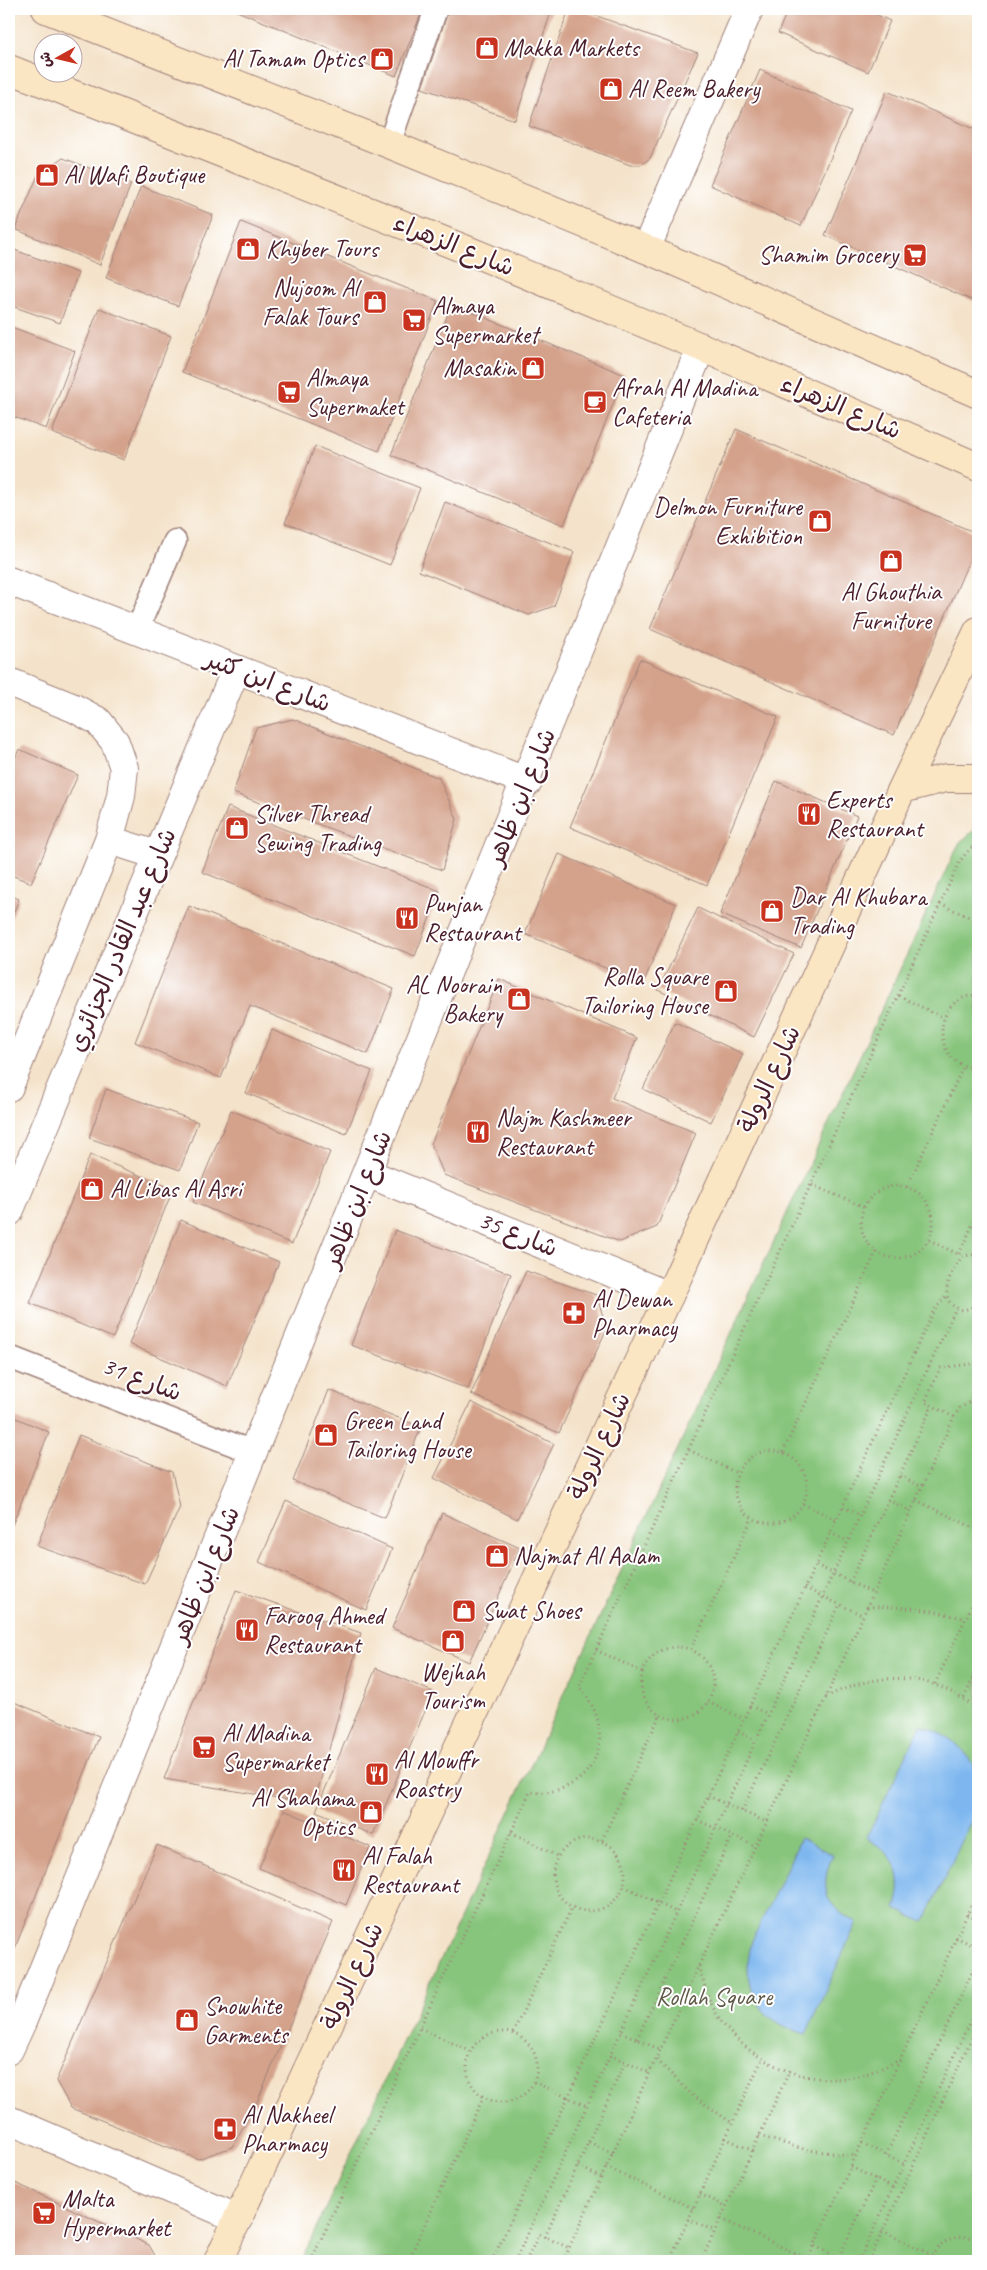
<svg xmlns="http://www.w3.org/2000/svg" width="987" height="2270" viewBox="0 0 987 2270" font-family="Caveat,'Playpen Sans Arabic',sans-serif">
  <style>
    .green { fill: #87c57c; stroke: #687254 }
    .water { fill: #7eb7ef; stroke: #646b8d }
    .building { fill: #d4a28b }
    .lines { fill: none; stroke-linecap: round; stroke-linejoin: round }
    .lane-casing { stroke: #9f817a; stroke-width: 25 }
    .street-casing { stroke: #9f817a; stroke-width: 30 }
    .secondary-casing { stroke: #9f817a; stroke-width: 30 }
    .path { stroke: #9f817a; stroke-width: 3; stroke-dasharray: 1 4; stroke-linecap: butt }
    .lane { stroke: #fff; stroke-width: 22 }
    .street { stroke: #fff; stroke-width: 28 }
    .secondary { stroke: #fbe6c4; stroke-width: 28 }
    .labels { text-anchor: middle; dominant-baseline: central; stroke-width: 4; stroke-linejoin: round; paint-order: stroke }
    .poi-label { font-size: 25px; fill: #4a1f2b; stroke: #fff; text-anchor: start }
    .street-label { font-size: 25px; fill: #4a1f2b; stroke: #fff }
    .park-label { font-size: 25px; fill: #5f5947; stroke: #fff }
  </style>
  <rect width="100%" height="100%" fill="#fff"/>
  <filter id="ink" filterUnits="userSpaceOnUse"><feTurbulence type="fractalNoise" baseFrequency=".02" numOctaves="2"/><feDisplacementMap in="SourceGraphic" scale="10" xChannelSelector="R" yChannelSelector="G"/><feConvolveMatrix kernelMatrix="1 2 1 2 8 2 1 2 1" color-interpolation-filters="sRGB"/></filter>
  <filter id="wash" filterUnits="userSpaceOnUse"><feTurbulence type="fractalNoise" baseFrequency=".0096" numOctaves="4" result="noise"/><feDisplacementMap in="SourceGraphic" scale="20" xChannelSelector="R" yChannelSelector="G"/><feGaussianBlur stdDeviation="1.12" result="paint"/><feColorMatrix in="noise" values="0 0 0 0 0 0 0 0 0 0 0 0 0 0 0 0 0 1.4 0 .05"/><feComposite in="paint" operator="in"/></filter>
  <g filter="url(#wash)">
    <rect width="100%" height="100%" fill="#f4e3ca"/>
    <path class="green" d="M978,827V2261H301L954,853L960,842Z"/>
    <path class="water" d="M921,1725C963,1740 987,1766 975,1813L924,1922L895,1909C906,1876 896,1855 866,1838Z
      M801,1838L833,1855C819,1885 824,1908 857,1922L806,2034C758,2021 739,1989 752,1941Z"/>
    <g id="blocks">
      <path class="building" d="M232,9H423L396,76Z
        M449,9H552L515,120L422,88Z
        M569,9H578L698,53L650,158L641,165H630L529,126Z
        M788,9H864L890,21L868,72L778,33Z
        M760,70L851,111L801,226L710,185Z
        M887,91L978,131V303L825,235Z
        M63,158L131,184L100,265L15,229L39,173Z
        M141,186L213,215L178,306L106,278Z
        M241,222L438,301L379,451L182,372Z
        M9,248L78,273L60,323L9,305Z
        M452,304L625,375L564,525L391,455Z
        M99,308L171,336L124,460L52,433Z
        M9,326L75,351L46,429L9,415Z
        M736,429L978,534V540L894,735L650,629Z
        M315,446L420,488L390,565L285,523Z
        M445,502L574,552L554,606L529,615L419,571Z
        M640,659L778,717L707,885L570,827Z
        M293,719L439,778L457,819L442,870L233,793L256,728Z
        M19,749L78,775L31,883L9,874V773Z
        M776,781L857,816L801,948L720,914Z
        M228,807L440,891L415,956L202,872Z
        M559,854L676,904L643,984L525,934Z
        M9,895L19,899L9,924Z
        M189,906L394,989L368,1054L250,1006L221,1078L135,1042Z
        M698,908L794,954L754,1037L658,990Z
        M499,979L637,1038L612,1098L696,1133L657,1227L620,1242L444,1175L431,1144Z
        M675,1022L743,1054L711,1122L643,1089Z
        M272,1030L372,1071L346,1134L246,1093Z
        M106,1089L198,1122L180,1170L89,1138Z
        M231,1110L330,1152L292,1244L193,1202Z
        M90,1155L173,1189L113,1338L30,1303Z
        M181,1220L279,1262L227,1386L129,1344Z
        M395,1230L511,1274L468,1389L351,1345Z
        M526,1271L596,1295L607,1328L559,1433L471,1394Z
        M329,1390L421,1427L385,1518L293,1481Z
        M471,1402L554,1444L517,1519L434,1478Z
        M9,1415L49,1432L9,1533Z
        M79,1435L172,1472L180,1507L145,1584L37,1546Z
        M286,1501L392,1549L366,1610L259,1562Z
        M442,1513L520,1548L469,1662L392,1628Z
        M236,1590L361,1633L314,1804L164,1779Z
        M376,1668L433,1692L373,1835L316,1811Z
        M9,1700L99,1737L9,1963Z
        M284,1810L370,1847L346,1905L259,1868Z
        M157,1845L333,1922L257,2102L232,2147L198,2159L71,2108L56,2081Z
        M9,2180L149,2245L158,2261H9Z"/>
    </g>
  </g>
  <g filter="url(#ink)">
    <use href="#blocks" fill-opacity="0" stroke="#9f817a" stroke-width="1"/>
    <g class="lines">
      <g class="lane-casing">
        <path id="lane" d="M389,144L436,9
          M137,630L175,541
          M9,1357L255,1453"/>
      </g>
      <g class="street-casing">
        <path id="street" d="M646,249L749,9
          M9,581L528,782
          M9,682L74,708L98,721L115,742L124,768L121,796L109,840L9,1087
          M109,840L157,855
          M367,1173L669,1296
          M9,1212L236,669
          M9,2050L22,2022C250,1465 478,907 701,347
          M9,2120L239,2219"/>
      </g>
      <g class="secondary-casing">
        <path id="secondary" d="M46,9L389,144L646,249L978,394
          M9,69L472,252L701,347L978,467
          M902,789L946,778H978
          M218,2261L669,1296L902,789L978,631"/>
      </g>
      <path class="path" d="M940,904L978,921
        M978,995C931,995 929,1067 978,1068
        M899,996L944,1018
        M812,1185L864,1207
        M861 1222a36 36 0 1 1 72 0a36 36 0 1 1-72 0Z
        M907,1187L964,1065
        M929,1240L960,1255
        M959,1254L978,1213
        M978,1254L963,1256C949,1271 935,1304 963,1310L971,1308L978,1299
        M971,1401L978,1412
        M954,1417L925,1402L940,1368L978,1363
        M689,1450L737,1473
        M735 1487a36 36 0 1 1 72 0a36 36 0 1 1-72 0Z
        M783,1452L876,1252
        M900,1476L922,1487
        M888,1500L911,1511
        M916,1500L978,1530
        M803,1504L837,1520
        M843,1507L860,1515
        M830,1533L848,1541
        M816,1565L873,1593
        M850,1582L932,1406
        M805,1588L862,1615
        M972,1606L978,1609
        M867,1607C903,1606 931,1609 965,1619
        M641 1683a36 36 0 1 1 72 0a36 36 0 1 1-72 0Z
        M691,1649L752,1518
        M596,1650L642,1672
        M935,1684L978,1592
        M826,1697C880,1670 931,1671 978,1710
        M964,1698L978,1667
        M708,1702L744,1719
        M750,1706L768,1714
        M738,1732L756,1740
        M708,1796L766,1822
        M742,1811L840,1604
        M697,1820L755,1846
        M511,1832L557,1856
        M553 1875a36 36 0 1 1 72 0a36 36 0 1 1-72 0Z
        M602,1840L660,1715
        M624,1886L676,1912
        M967,1914L978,1919
        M956,1937L978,1948
        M699,1966C705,1989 712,2013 729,2031C760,2066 811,2087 857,2076C872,2073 886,2066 900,2060
        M420,2028L470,2051
        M467 2067a35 35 0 1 1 70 0a35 35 0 1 1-70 0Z
        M621,2032L661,2050
        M513,2033L572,1907
        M637,2039L732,1836
        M610,2055L650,2073
        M657,2060L692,2095L732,2123
        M534,2082L587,2106
        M759,2136L807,2150L856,2156
        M725,2138L753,2151
        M589,2142L613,2153
        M862,2143L904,2164
        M978,2150C970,2163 970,2178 978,2192
        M886,2155L978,1960
        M578,2166L602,2178
        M606,2167L693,2208
        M851,2167L893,2188
        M700,2194L726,2206
        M688,2219L715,2231
        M721,2219L808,2259
        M882,2231L932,2255
        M545,2237L625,2062
        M815,2246L839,2258
        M311,2261L530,1792C594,1798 622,1733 579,1687L960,861L969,850L978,843
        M408,2261L483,2098
        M492,2261L933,1312L946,1296
        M515,2261L956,1308
        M526,2261L539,2234L569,2248
        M564,2261L569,2248L699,1965L826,1697L954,1417L960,1408L978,1397
        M669,2261L762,2059
        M701,2261L789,2072
        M807,2261L978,1891
        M837,2261L876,2179
        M859,2261L978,2004
        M869,2261L978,2024
        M929,2261C938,2242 958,2231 978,2240"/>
      <use href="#lane" class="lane"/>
      <use href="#street" class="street"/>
      <use href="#secondary" class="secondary"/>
    </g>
  </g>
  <defs>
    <g id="shop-square" transform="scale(1.25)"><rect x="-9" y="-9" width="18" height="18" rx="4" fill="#c8321e" stroke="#fff"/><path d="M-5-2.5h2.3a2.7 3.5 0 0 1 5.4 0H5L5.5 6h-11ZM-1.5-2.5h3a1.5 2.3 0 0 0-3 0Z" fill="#fff"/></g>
    <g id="supermarket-square" transform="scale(1.25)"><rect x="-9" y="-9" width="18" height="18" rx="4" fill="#c8321e" stroke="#fff"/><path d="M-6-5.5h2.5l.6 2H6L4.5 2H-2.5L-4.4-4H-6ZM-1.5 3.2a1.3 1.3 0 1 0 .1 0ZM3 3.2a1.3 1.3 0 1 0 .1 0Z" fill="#fff"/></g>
    <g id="cafe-square" transform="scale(1.25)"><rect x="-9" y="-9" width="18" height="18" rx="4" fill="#c8321e" stroke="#fff"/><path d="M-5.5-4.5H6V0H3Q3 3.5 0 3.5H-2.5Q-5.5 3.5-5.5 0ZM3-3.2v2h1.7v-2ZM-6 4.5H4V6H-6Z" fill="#fff"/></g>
    <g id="restaurant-square" transform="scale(1.25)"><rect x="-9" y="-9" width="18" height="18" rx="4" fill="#c8321e" stroke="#fff"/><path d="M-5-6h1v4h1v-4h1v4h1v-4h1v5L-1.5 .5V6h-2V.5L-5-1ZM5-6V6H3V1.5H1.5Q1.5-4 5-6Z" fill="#fff"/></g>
    <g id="pharmacy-square" transform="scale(1.25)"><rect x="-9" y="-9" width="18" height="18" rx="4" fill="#c8321e" stroke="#fff"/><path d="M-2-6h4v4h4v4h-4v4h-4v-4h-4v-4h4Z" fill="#fff"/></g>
  </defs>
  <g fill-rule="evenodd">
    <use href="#shop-square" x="487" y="48"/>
    <use href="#shop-square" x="382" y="59"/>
    <use href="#shop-square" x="611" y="89"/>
    <use href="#shop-square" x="47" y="175"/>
    <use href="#shop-square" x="248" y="249"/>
    <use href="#supermarket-square" x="915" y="255"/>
    <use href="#shop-square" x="375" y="302"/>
    <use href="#supermarket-square" x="414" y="320"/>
    <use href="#shop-square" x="533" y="368"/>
    <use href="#supermarket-square" x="289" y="392"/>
    <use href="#cafe-square" x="595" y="402"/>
    <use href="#shop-square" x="820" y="521"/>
    <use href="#shop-square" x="891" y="561"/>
    <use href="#restaurant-square" x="809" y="814"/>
    <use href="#shop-square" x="237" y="828"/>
    <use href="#shop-square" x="772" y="911"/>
    <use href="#restaurant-square" x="407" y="918"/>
    <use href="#shop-square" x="726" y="991"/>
    <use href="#shop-square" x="519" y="999"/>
    <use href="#restaurant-square" x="478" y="1132"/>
    <use href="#shop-square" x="92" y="1189"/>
    <use href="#pharmacy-square" x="574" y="1313"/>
    <use href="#shop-square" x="326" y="1435"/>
    <use href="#shop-square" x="497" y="1556"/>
    <use href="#shop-square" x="464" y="1611"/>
    <use href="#restaurant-square" x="247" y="1630"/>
    <use href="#shop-square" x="453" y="1641"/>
    <use href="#supermarket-square" x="204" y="1747"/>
    <use href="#restaurant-square" x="377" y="1774"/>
    <use href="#shop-square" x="371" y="1812"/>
    <use href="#restaurant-square" x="344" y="1870"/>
    <use href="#shop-square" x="187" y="2020"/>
    <use href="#pharmacy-square" x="225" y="2129"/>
    <use href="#supermarket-square" x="44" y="2213"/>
  </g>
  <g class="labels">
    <g class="poi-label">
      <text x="504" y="48">Makka Markets</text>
      <text x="364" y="59" text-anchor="end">Al Tamam Optics</text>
      <text x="628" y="89">Al Reem Bakery</text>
      <text x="64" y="175">Al Wafi Boutique</text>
      <text x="266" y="249">Khyber Tours</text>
      <text x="898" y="255" text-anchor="end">Shamim Grocery</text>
      <text x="358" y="288" text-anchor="end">Nujoom Al<tspan x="358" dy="29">Falak Tours</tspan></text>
      <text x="432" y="306">Almaya<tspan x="432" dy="29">Supermarket</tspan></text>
      <text x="516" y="368" text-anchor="end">Masakin</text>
      <text x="306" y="378">Almaya<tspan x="306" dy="29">Supermaket</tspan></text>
      <text x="612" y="388">Afrah Al Madina<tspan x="612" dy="29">Cafeteria</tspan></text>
      <text x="802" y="507" text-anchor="end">Delmon Furniture<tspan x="802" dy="29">Exhibition</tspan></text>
      <text x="891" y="592" text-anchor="middle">Al Ghouthia<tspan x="891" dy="29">Furniture</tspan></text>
      <text x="826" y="800">Experts<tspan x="826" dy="29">Restaurant</tspan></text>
      <text x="254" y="814">Silver Thread<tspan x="254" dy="29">Sewing Trading</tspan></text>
      <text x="790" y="897">Dar Al Khubara<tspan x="790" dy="29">Trading</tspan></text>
      <text x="424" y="904">Punjan<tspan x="424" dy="29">Restaurant</tspan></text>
      <text x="708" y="977" text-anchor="end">Rolla Square<tspan x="708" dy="29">Tailoring House</tspan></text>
      <text x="502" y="985" text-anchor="end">AL Noorain<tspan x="502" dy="29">Bakery</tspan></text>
      <text x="496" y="1118">Najm Kashmeer<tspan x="496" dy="29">Restaurant</tspan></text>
      <text x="110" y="1189">Al Libas Al Asri</text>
      <text x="592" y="1299">Al Dewan<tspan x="592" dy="29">Pharmacy</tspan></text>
      <text x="344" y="1421">Green Land<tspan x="344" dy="29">Tailoring House</tspan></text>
      <text x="514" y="1556">Najmat Al Aalam</text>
      <text x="482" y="1611">Swat Shoes</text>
      <text x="264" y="1616">Farooq Ahmed<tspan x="264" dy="29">Restaurant</tspan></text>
      <text x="453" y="1672" text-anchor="middle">Wejhah<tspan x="453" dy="29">Tourism</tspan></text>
      <text x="222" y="1733">Al Madina<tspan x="222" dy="29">Supermarket</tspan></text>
      <text x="394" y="1760">Al Mowffr<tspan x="394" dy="29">Roastry</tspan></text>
      <text x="354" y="1798" text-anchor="end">Al Shahama<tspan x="354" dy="29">Optics</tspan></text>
      <text x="362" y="1856">Al Falah<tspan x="362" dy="29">Restaurant</tspan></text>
      <text x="204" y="2006">Snowhite<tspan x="204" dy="29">Garments</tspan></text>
      <text x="242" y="2115">Al Nakheel<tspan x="242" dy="29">Pharmacy</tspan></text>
      <text x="62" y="2199">Malta<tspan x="62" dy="29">Hypermarket</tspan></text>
    </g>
    <g class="street-label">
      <text transform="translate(454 245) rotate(22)">شارع الزهراء</text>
      <text transform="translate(841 407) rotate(23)">شارع الزهراء</text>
      <text transform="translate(268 681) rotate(21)">شارع ابن كثير</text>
      <text transform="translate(521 797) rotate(-68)">شارع ابن ظاهر</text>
      <text transform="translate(122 940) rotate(-67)">شارع عبد القادر الجزائري</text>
      <text transform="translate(769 1079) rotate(-65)">شارع الرولة</text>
      <text transform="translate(357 1199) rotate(-68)">شارع ابن ظاهر</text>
      <text transform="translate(518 1234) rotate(22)">شارع 35</text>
      <text transform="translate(142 1379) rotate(21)">شارع 31</text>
      <text transform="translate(599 1446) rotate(-65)">شارع الرولة</text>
      <text transform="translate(205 1575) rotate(-68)">شارع ابن ظاهر</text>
      <text transform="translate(352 1976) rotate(-65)">شارع الرولة</text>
    </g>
    <g class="park-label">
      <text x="714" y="1997">Rollah Square</text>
    </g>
  </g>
  <rect width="987" height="2270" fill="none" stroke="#fff" stroke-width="30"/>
  <g transform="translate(58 58) rotate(262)"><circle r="24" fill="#ffffff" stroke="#b7a5aa"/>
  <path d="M0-4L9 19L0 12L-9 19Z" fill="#c8321e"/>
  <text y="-8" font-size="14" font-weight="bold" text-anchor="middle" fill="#4a1f2b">ش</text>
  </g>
</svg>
